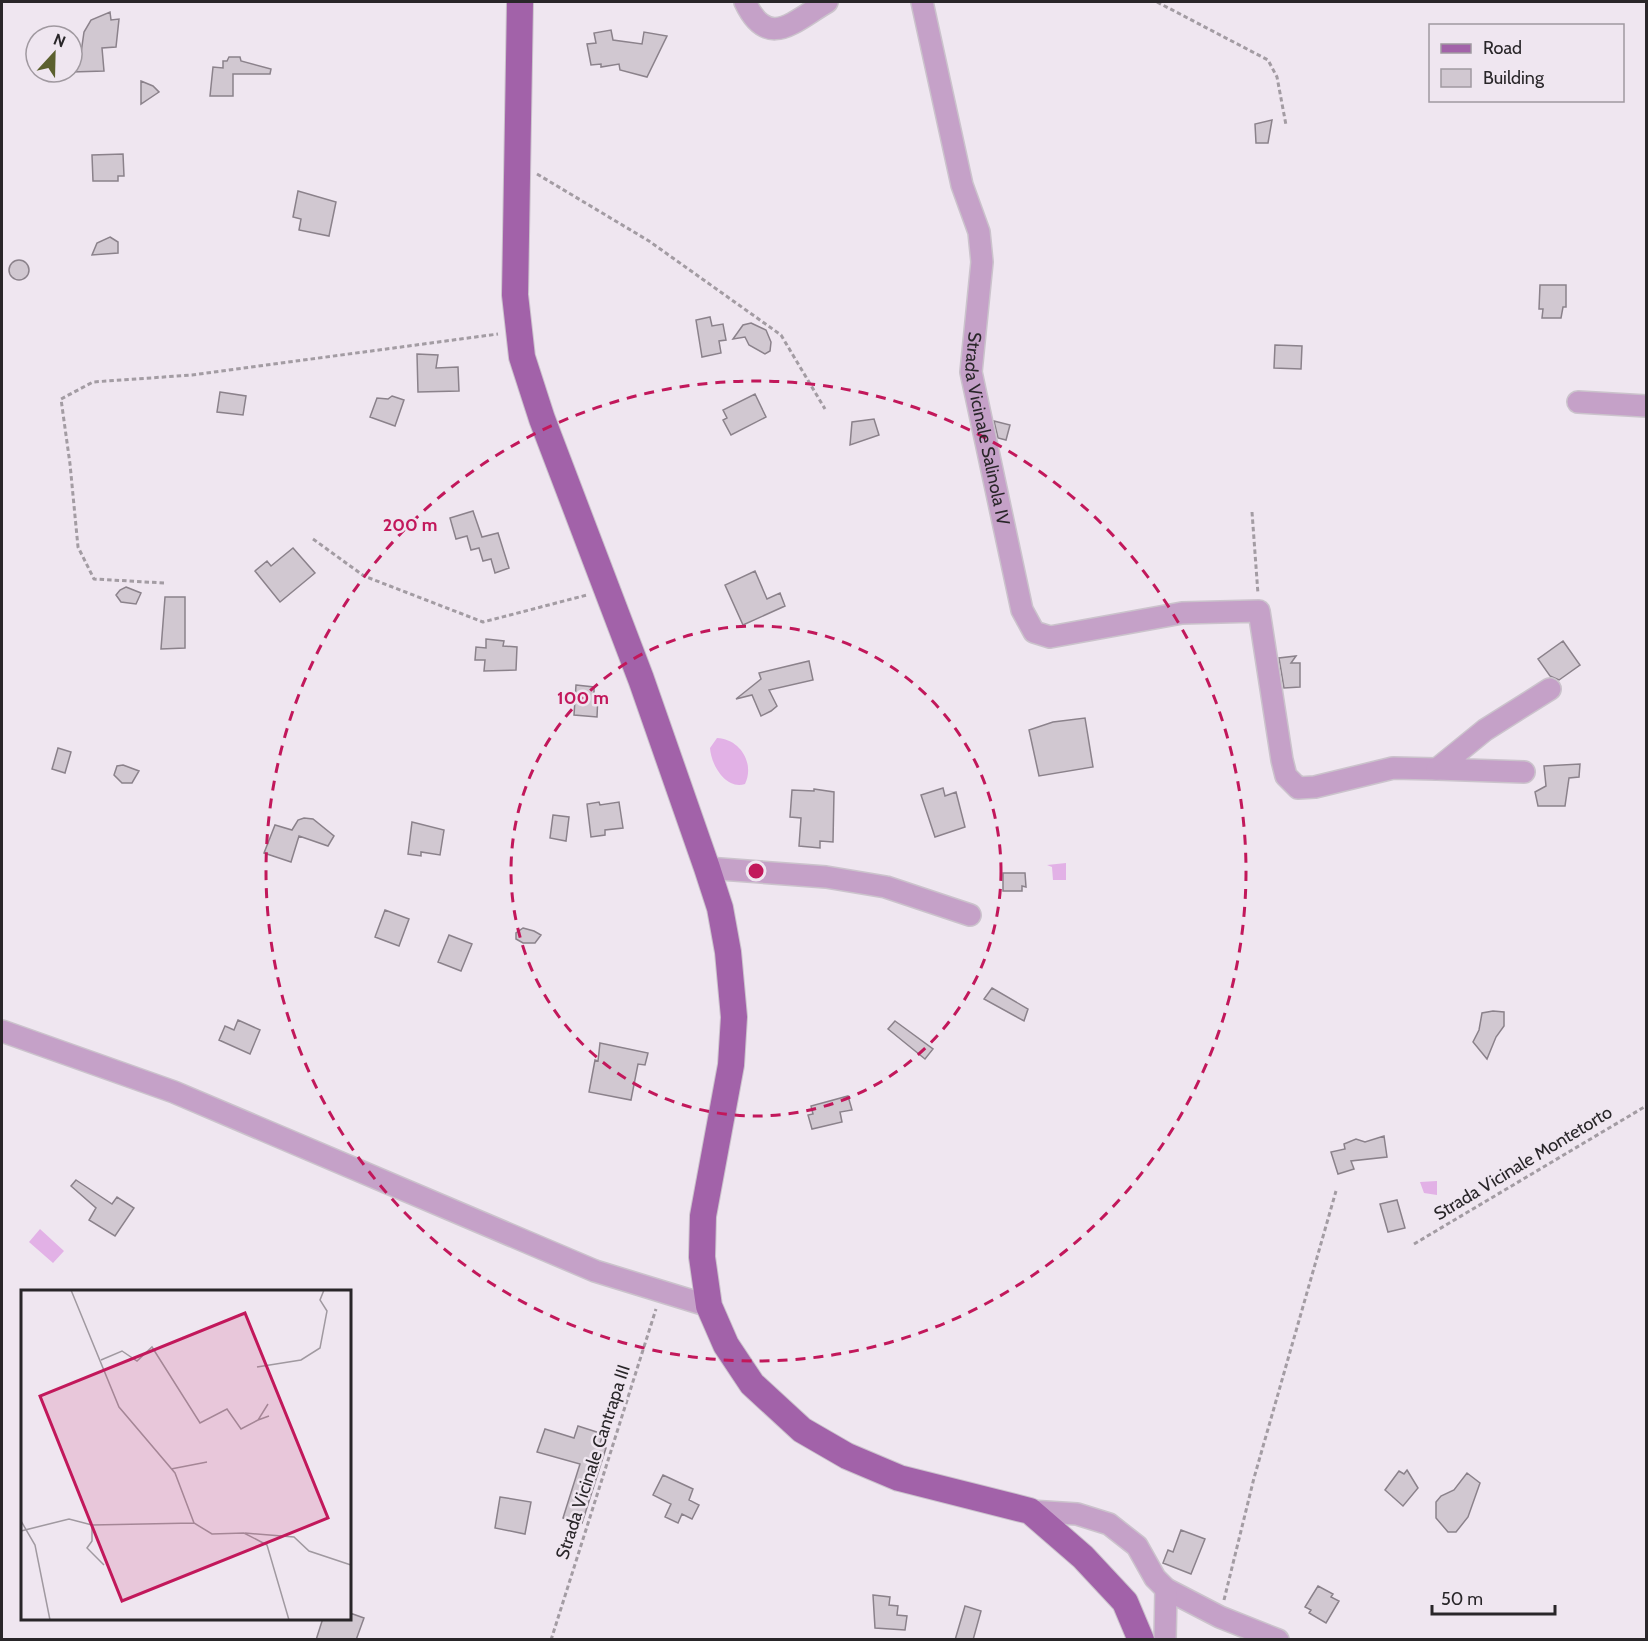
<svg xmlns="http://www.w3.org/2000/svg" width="1648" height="1641" viewBox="0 0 1648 1641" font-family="Cabin,sans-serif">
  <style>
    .water { fill: #e2b1e6 }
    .building { fill: #d1c8d1; stroke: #8b828b; stroke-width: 1.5 }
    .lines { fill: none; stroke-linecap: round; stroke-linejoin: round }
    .minor-casing { stroke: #cbc3cc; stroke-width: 24 }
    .major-casing { stroke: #cbc3cc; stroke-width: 28 }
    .path { stroke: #a39ca3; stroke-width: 3; stroke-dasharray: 4.5 3; stroke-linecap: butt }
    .minor { stroke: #c5a1c8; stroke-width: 21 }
    .major { stroke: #a262a9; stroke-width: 26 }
    .ring { fill: none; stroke: #c2185b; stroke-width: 3; stroke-dasharray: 10 8 }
    .labels { text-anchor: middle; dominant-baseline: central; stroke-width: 5; stroke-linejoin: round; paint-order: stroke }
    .street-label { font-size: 18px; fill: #292629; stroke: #efe6f0 }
    .inset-road { fill: none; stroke: #a099a0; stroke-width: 1.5 }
    .view { fill: #c2185b; fill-opacity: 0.15; stroke: #c2185b; stroke-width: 3 }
    .inset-edge { fill: none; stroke: #292629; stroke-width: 3 }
    .centre { fill: #c2185b; stroke: #efe6f0; stroke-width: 3 }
    .ring-label { font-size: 18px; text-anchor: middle; font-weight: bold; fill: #c2185b; stroke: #efe6f0; stroke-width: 5; stroke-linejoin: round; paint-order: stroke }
  </style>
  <rect width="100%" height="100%" fill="#efe6f0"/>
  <path class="water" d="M717,738C740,739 755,763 745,784C726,790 711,765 710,748Z
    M1066,863V880H1053L1052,867L1047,865Z
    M1437,1181V1195L1424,1193L1420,1182Z
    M40,1229L64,1251L53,1263L29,1242Z"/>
  <path class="building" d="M110,12L111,20L119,19L116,47L102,48L104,71L72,72V54L81,53L84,32L91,20Z
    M611,30L613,40L642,44L644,32L667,36L647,77L620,70L619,64L601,67V64L591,65L587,44L596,43L594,33Z
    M229,57H240L241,61L271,69L270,74H233V96H210L213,67L223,68V61H227Z
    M141,81L153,86L159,92L141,104Z
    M1272,120L1268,143H1256L1255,124Z
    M123,154L124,176H118V181H93L92,155Z
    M298,191L336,202L329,236L299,230L301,219L293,217Z
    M110,237L118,242V253L92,255L97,243Z
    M9 270a10 10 0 1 1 20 0a10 10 0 1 1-20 0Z
    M1540,285H1566V307H1563L1561,318H1542L1543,309H1539Z
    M710,317L712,326L723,324L726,340L719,341L721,353L702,357L696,320Z
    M751,323L766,330L771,342L770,351L765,354L749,345L745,337L733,339L743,325Z
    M1275,345L1302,346L1301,369L1274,368Z
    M417,354L438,355L436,368L458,367L459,391L418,392Z
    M220,392L246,396L243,415L217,412Z
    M755,394L766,417L731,435L723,420L727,418L723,410Z
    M392,396L404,400L395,426L370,417L377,398L388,399Z
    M874,419L879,435L850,445L852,422Z
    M994,421L1010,425L1006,440L998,438Z
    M473,511L482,537L498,533L509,568L495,573L491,559L483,561L479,548L471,550L467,536L456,539L450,518Z
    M293,548L315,573L280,602L255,571L267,561L271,566Z
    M755,571L767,599L780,593L785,606L743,625L725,585Z
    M126,587L141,593L136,604L121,602L116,595L120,590Z
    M165,597H185V648L161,649Z
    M486,639L504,641L503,646L517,647L516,670L484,671L485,660H475L476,647L486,648Z
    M1563,641L1580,665L1559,680L1550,676L1538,659Z
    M1296,656L1291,663H1300V687L1284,688L1279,658Z
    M809,661L813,680L769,690L777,706L771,711L761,716L752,695L736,699L761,679L759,673Z
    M576,685L594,687V695L598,694L597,717L574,715Z
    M1085,718L1093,767L1039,776L1029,730L1053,722Z
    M58,748L71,752L65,773L52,769Z
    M1580,764L1579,777L1569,778L1565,806H1538L1535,792L1546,786L1544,766Z
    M123,765L139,771L132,783H122L114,775L117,766Z
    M943,788L945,796L956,792L965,827L935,837L921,795Z
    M814,789L834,792L833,842L820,841V848L799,846L801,818L790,817L792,790L814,791Z
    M599,802L600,805L619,802L623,828L605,830V835L591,837L587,804Z
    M553,815L569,817L566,841L550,838Z
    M304,818L313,819L334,836L328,846L299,836L291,862L264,853L275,825L292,830L298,820Z
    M412,822L444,830L440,855L421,852V856L408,854Z
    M1003,873H1025L1026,887L1022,886V891H1003Z
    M385,910L409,919L399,946L375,937Z
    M523,928L534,931L541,935L535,943H523L516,939V933Z
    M449,935L472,944L461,971L438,962Z
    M992,988L1028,1009L1024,1021L984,999Z
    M1493,1011L1504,1012V1026L1496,1037L1487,1059L1473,1042L1479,1030L1482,1013Z
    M238,1020L260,1030L250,1054L219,1040L225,1026L234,1030Z
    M895,1021L933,1049L925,1059L888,1029Z
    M600,1043L648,1053L645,1065L638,1064L631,1100L589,1092L595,1060L598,1061Z
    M848,1096L852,1110L840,1112L842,1122L812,1129L808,1115L813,1114L811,1106Z
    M1384,1136L1387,1157L1351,1161L1354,1169L1338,1174L1331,1152L1345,1149L1344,1144L1356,1139L1365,1142Z
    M76,1180L112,1204L117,1197L134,1208L115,1236L89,1220L96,1208L71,1186Z
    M1397,1200L1405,1228L1388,1232L1380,1204Z
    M578,1426L603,1434L599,1446L606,1448L582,1523L563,1518L580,1464L537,1452L545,1429L574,1438Z
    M1407,1470L1418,1488L1403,1506L1385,1490L1399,1471L1404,1474Z
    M1467,1473L1480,1483L1468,1517L1456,1532H1448L1436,1518V1502L1441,1496L1454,1490Z
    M663,1475L693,1489L689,1500L699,1505L692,1519L682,1514L678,1523L665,1517L671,1504L653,1495Z
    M500,1497L531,1502L525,1534L495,1528Z
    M1181,1530L1205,1539L1191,1574L1163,1563L1168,1550L1173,1552Z
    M1318,1586L1333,1594L1331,1597L1339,1601L1326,1623L1309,1613L1311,1610L1305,1607Z
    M873,1595L890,1597L889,1605L898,1606L897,1615L907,1616L905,1630L875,1628Z
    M965,1606L981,1611L973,1640H955Z
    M350,1613L364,1618L356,1640H316L323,1618H350Z"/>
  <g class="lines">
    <g class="minor-casing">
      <g id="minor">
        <path d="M745,2C768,51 794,21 827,2"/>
        <path id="s1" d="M922,2L962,185L979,232L982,262L971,372L1022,610L1034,632L1050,637L1182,613L1259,611L1282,760L1286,776L1298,788L1315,787L1393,768L1437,769"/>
        <path d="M1578,402L1646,406"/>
        <path d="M1524,772L1437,769L1485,730L1550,689"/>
        <path d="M707,868L826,877L886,887L970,915"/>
        <path d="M2,1031L174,1092L595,1271L709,1306"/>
        <path d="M1030,1511L1077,1514L1109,1524L1137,1546L1155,1578L1166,1589L1220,1617L1278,1640"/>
        <path d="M1165,1640L1166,1589"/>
      </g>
    </g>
    <g class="major-casing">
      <path id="major" d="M520,2L515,295L522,357L542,419L641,679L707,868L720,908L728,952L734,1017L731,1065L703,1216L702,1257L709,1306L726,1345L752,1384L802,1430L847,1456L899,1478L1030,1511L1083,1557L1125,1602L1141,1640"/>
    </g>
    <path class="path" d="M1157,2L1268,60L1277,77L1286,125
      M537,174L649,241L781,335L825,409
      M1252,512L1258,594
      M313,539L364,576L483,622L587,595
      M164,583L94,579L78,547L70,464L61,399L93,382L192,375L498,334
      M1414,1244L1646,1106
      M1224,1600L1254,1478L1336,1191
      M551,1640L656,1309"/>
    <use href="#minor" class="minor"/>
    <use href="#major" class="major"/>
  </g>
  <g class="ring">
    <circle cx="756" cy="871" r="245"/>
    <circle cx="756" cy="871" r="490"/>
  </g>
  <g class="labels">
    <g class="street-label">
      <text stroke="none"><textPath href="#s1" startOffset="436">Strada Vicinale Salinola IV</textPath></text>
      <text transform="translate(1523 1163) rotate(-31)">Strada Vicinale Montetorto</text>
      <text transform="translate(593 1462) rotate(-72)">Strada Vicinale Cantrapa III</text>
    </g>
  </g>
  <g transform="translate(21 1290)">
    <rect width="330" height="330" fill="#efe6f0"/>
    <path class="inset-road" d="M50,0L98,117L154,183L173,233L191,244L223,243L246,255L268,330M80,70L101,61L116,71L131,57L179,133L206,119L220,139L237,130M236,77L280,70L299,58L306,21L299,10L303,0M247,114L237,130L248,126M150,179L186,172M0,231L14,255L29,330M71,235V251L66,258L83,275M0,241L48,229L71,235L173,233M224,243L273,247L288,261L330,275"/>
    <path class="view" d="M224,23L307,228L101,311L19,106Z"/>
    <rect width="330" height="330" class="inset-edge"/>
  </g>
  <circle cx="756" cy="871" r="9" class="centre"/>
  <g class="ring-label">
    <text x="410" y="531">200 m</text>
    <text x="583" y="704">100 m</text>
  </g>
  <rect width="1648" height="1641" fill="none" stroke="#292629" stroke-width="6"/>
  <rect x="1429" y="24" width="195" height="78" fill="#efe6f0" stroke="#a099a0" stroke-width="1.5"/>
  <rect x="1441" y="44" width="30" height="9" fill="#a262a9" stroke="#a099a0" stroke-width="1.5"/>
  <text x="1483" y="54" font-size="18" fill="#292629">Road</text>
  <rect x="1441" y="69" width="30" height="18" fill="#d1c8d1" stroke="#a099a0" stroke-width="1.5"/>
  <text x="1483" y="84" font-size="18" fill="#292629">Building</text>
  <g transform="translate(54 54) rotate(22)"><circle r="28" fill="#efe6f0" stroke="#a099a0" stroke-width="1.5"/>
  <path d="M0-4.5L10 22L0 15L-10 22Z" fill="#5b602e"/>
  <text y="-9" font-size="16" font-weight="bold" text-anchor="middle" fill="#292629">N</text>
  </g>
  <path d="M1432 1605v9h123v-9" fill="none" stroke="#292629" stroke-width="3"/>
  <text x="1441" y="1605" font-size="18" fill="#292629" stroke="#efe6f0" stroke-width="4.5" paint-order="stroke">50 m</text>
</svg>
